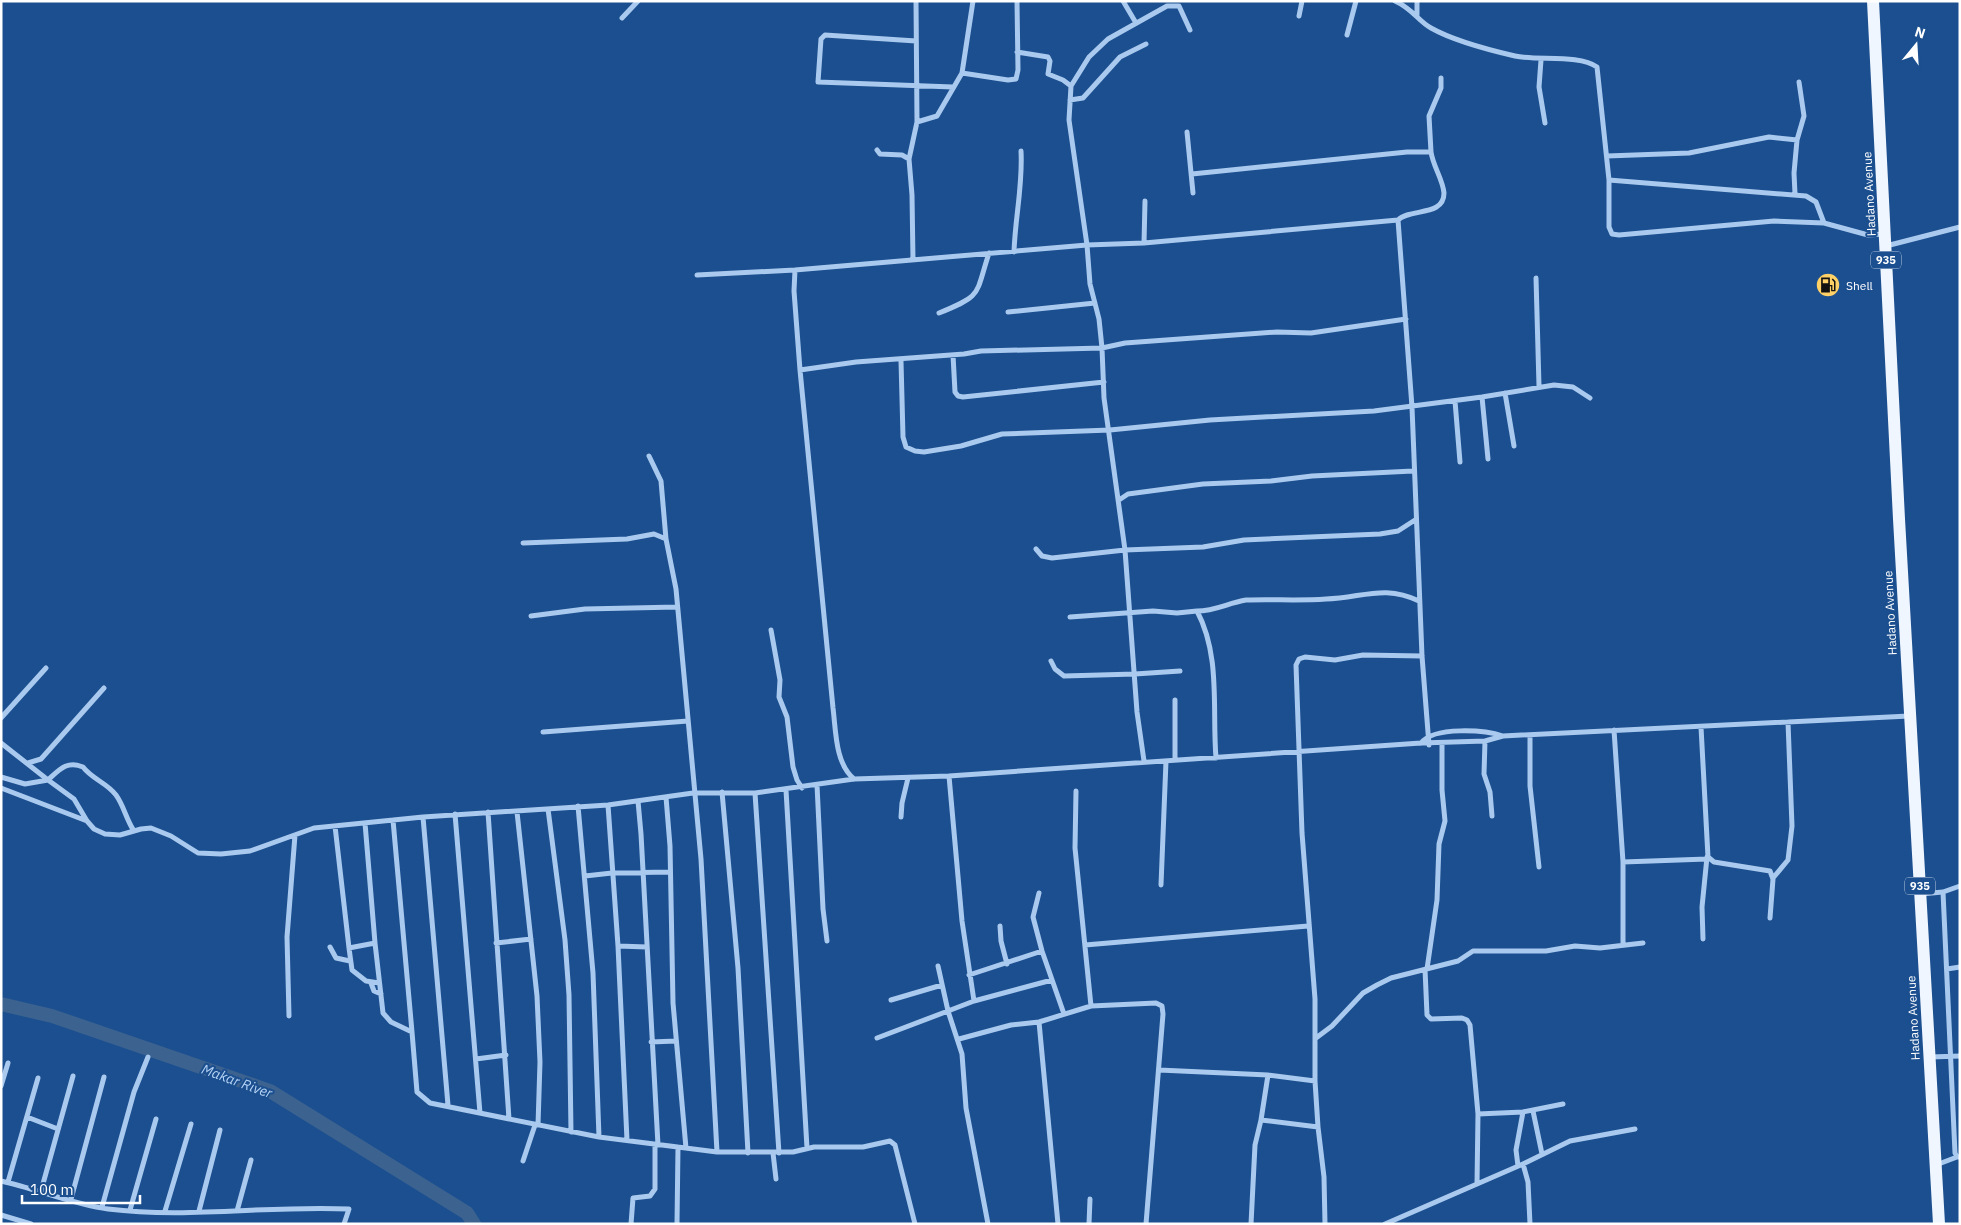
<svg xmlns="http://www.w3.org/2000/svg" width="1961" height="1225" viewBox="0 0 1961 1225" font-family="'IBM Plex Sans',sans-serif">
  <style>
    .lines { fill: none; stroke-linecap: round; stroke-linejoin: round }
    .river { stroke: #3c6290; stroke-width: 14 }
    .street { stroke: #a9c9ee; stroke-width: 5 }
    .primary { stroke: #f0f6ff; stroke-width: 12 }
    .labels { text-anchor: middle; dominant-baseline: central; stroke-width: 4; stroke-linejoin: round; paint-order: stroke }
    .shield { fill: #1b4f8f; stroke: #bbcadd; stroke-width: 1 }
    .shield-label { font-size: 11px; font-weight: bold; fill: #fff }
    .street-label { font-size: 12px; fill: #fff; stroke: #1b4f8f }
    .poi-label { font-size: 12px; fill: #fff; stroke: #1b4f8f; text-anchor: start }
    .water-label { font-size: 14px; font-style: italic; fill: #b5d3f5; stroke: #1b4f8f }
  </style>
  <rect width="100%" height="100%" fill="#1b4f8f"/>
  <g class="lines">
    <path class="river" d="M1,1004L52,1016L270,1091L467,1213L474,1224"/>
    <path class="street" d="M916,1L917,122
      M1123,1L1136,23
      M1395,1C1413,9 1418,21 1431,28C1454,41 1489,50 1515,56C1538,61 1579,54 1597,67L1609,180V227L1612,234L1619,235L1774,221L1824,223L1868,235L1884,234
      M1417,1V15
      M1299,16L1302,1
      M622,18L638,1
      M1347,35L1356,1
      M916,41L825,35L821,39L818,82L953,87
      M1017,52L1048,57L1050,61L1048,74L1063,80L1071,86
      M1541,60L1539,87L1545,123
      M962,73L1008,80L1016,79L1018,70L1017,1
      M1070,100L1083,98L1120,57L1146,44
      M1187,132L1193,193
      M877,150L880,154L902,155L909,159
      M1431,152L1429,116L1441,88V78
      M1607,156L1689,153L1769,137L1797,140
      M1192,174L1407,152H1431C1433,166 1443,180 1444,193C1444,217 1410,208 1398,220
      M1609,180L1806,196L1816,202L1824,223
      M1795,194L1794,173L1797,140L1804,116L1799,82
      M1144,243L1145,201
      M1886,246L1960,227
      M1014,252C1015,218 1023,185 1021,151
      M913,260L912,195L909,159L917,122L937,116L962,73L973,1
      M795,270L1087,245L1144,243L1398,220L1412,407L1422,656L1429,745
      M697,275L795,270L794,291L800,370L833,708C836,731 835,763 854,779
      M1536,278L1539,386
      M1008,312L1095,303
      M939,313C983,295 975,296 989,253
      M953,355L955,392L958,396L963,397L1104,382
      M901,361L903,437L906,447L915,451L924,452L961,446L1002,434L1110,430L1210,420L1374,411L1482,397L1554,385L1573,387L1590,398
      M800,370L856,362L964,354L981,351L1102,348L1125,343L1277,332L1311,333L1406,319
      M1505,393L1514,446
      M1482,397L1488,459
      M1455,401L1460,462
      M649,456L661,481L666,539L676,589L701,859L717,1152
      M1119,500L1128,494L1203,484L1271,481L1312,476L1413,471
      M523,543L627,539L654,534L666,539
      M1036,549L1042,556L1052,558L1125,550L1203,547L1244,540L1380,534L1398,531L1415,520
      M1197,611C1215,611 1228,603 1246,600C1273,599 1299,601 1326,599C1362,598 1384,584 1419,601
      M531,616L585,609L677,607
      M1070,617L1153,611L1177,613L1197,611C1221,656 1212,710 1216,758
      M771,630L780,680L779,697L787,717L793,767L797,780L802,788
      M1051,661L1055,669L1064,676L1135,674L1180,671
      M1175,700V760
      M1,718L46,668
      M1701,727L1708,857L1714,862L1770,871L1773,879L1770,918
      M1614,730L1623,862V945
      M543,732L688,721
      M1530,735V786L1539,867
      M1485,741L1484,774L1490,792L1492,816
      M1,743L48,780C59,770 67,760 83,767C92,779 107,783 116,795C124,806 126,819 134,831
      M1421,743C1434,726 1485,730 1503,736L1909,716
      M1144,761L1137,712L1125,550L1104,398L1102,348L1099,319L1090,284L1087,245L1069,120L1071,86L1089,57L1108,39L1167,6H1179L1190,30
      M28,763L41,759L104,688
      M949,776L962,921L974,1001
      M1,777L25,784L48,780L74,799L87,821L94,829L105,834L120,835L141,829L151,828L171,836L198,853L221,854L250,851L314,828L423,817L608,805L693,793H755L854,779L949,776L1421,743L1485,741L1503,736
      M817,785L823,909L827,941
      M1,788L87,821
      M786,790L807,1148
      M1076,791L1075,848L1091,1006
      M722,792L738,968L748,1153
      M755,793L779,1153
      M666,797L670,846L673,1003L686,1148
      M638,801L641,834L658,1145
      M608,805L618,946L627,1140
      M578,806L593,973L599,1137
      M548,809L565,940L569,995L571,1132
      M488,812L509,1119
      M517,812L537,996L540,1062L538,1125
      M455,814L480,1113
      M423,817L448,1105
      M901,817L902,803L908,778
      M393,820L412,1032
      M365,823L375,943
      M335,826L349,948L375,943L383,1013L391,1022L412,1032L417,1092L430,1103L599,1137L717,1152H793L814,1147H863L890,1141L895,1145L915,1224
      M1623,862L1707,859
      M585,876L612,873L670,872
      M1773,878L1788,860L1792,826L1788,722
      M1161,885L1166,761
      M1943,892L1955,1153L1957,1157H1960
      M1039,893L1033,917L1042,951L1064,1014
      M1921,894L1943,892L1960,886
      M1000,926L1001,941L1007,964
      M1703,939L1702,907L1707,857
      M496,943L531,939
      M1085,945L1308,926
      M618,946L647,947
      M330,947L336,958L350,961
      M349,948L352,970L366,981L379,983
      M1425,969L1427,1015L1431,1019L1462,1018L1467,1020L1470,1025L1478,1114L1477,1184
      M1427,969L1437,900L1439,844L1445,821L1442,790V744
      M1947,969L1960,967
      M969,975L1042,951
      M371,983L374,991L381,994
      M891,1000L942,985
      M289,1016L287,937L295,835
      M1039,1022L1058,1224
      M877,1038L948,1011L938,966
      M1316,1038L1332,1026L1363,993L1377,985L1391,978L1458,961L1473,951H1546L1575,946L1600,948L1643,943
      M959,1039L1011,1025L1039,1022L1091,1006L1156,1003L1162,1006L1163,1014L1146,1224
      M651,1042L676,1041
      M1930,1057L1960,1056
      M476,1059L506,1055
      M1159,1070L1268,1075L1315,1081
      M1268,1075L1261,1120L1318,1127
      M1,1086L8,1063
      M1533,1111L1542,1154
      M1478,1114L1523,1112
      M27,1117L58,1129
      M773,1153L776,1179
      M523,1161L535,1125
      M1523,1164L1570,1141L1635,1129
      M1936,1165L1957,1157
      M1518,1166L1516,1150L1523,1112L1563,1104
      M1,1181C37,1189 72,1204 108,1209C188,1219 269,1205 349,1209L344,1224
      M8,1182L38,1078
      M41,1191L73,1076
      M71,1199L104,1077
      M102,1207L134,1092L148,1057
      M130,1210L156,1119
      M165,1211L191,1124
      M199,1211L220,1130
      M237,1211L251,1160
      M1,1215L31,1224
      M631,1224L633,1198L650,1196L655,1189V1145
      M677,1224L678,1147
      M988,1224L966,1108L962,1054L948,1011L974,1001L1052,980
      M1089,1224L1090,1199
      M1251,1224L1255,1145L1261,1120
      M1325,1224L1324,1177L1318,1127L1315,1081V999L1302,833L1296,665L1299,659L1305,657L1335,660L1363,655L1422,656
      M1385,1224L1523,1164L1528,1182L1530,1224"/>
    <path class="primary" d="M1873,1L1899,519L1939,1224"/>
  </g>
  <defs>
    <g id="fuel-disc" transform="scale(1.25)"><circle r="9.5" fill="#ffd166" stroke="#1b4f8f"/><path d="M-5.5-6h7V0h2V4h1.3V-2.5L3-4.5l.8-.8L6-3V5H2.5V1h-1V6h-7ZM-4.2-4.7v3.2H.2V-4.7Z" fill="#111"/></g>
  </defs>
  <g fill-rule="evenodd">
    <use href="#fuel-disc" x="1828" y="285"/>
  </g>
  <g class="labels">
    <g class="shield">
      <rect x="1871" y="251.5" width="30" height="17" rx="4"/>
      <rect x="1905" y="877.5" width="30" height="17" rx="4"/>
    </g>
    <g class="shield-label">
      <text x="1886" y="260">935</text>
      <text x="1920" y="886">935</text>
    </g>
    <g class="street-label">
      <text transform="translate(1869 194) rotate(-93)">Hadano Avenue</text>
      <text transform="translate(1890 613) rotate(-93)">Hadano Avenue</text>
      <text transform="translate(1913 1018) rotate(-93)">Hadano Avenue</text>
    </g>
    <g class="poi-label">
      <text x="1846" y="285">Shell</text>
    </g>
    <g class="water-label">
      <text transform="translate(237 1081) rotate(20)">Makar River</text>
    </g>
  </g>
  <rect width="1961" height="1225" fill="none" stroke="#ffffff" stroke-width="5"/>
  <g transform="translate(1916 45) rotate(18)" stroke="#1b4f8f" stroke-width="4" paint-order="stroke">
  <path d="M0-4L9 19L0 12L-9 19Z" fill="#ffffff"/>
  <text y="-8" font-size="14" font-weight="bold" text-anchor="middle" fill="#ffffff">N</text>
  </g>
  <path d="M22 1195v8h118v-8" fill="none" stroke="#ffffff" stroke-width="2.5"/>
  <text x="30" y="1195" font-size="15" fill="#ffffff" stroke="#1b4f8f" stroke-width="4" paint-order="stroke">100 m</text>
</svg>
